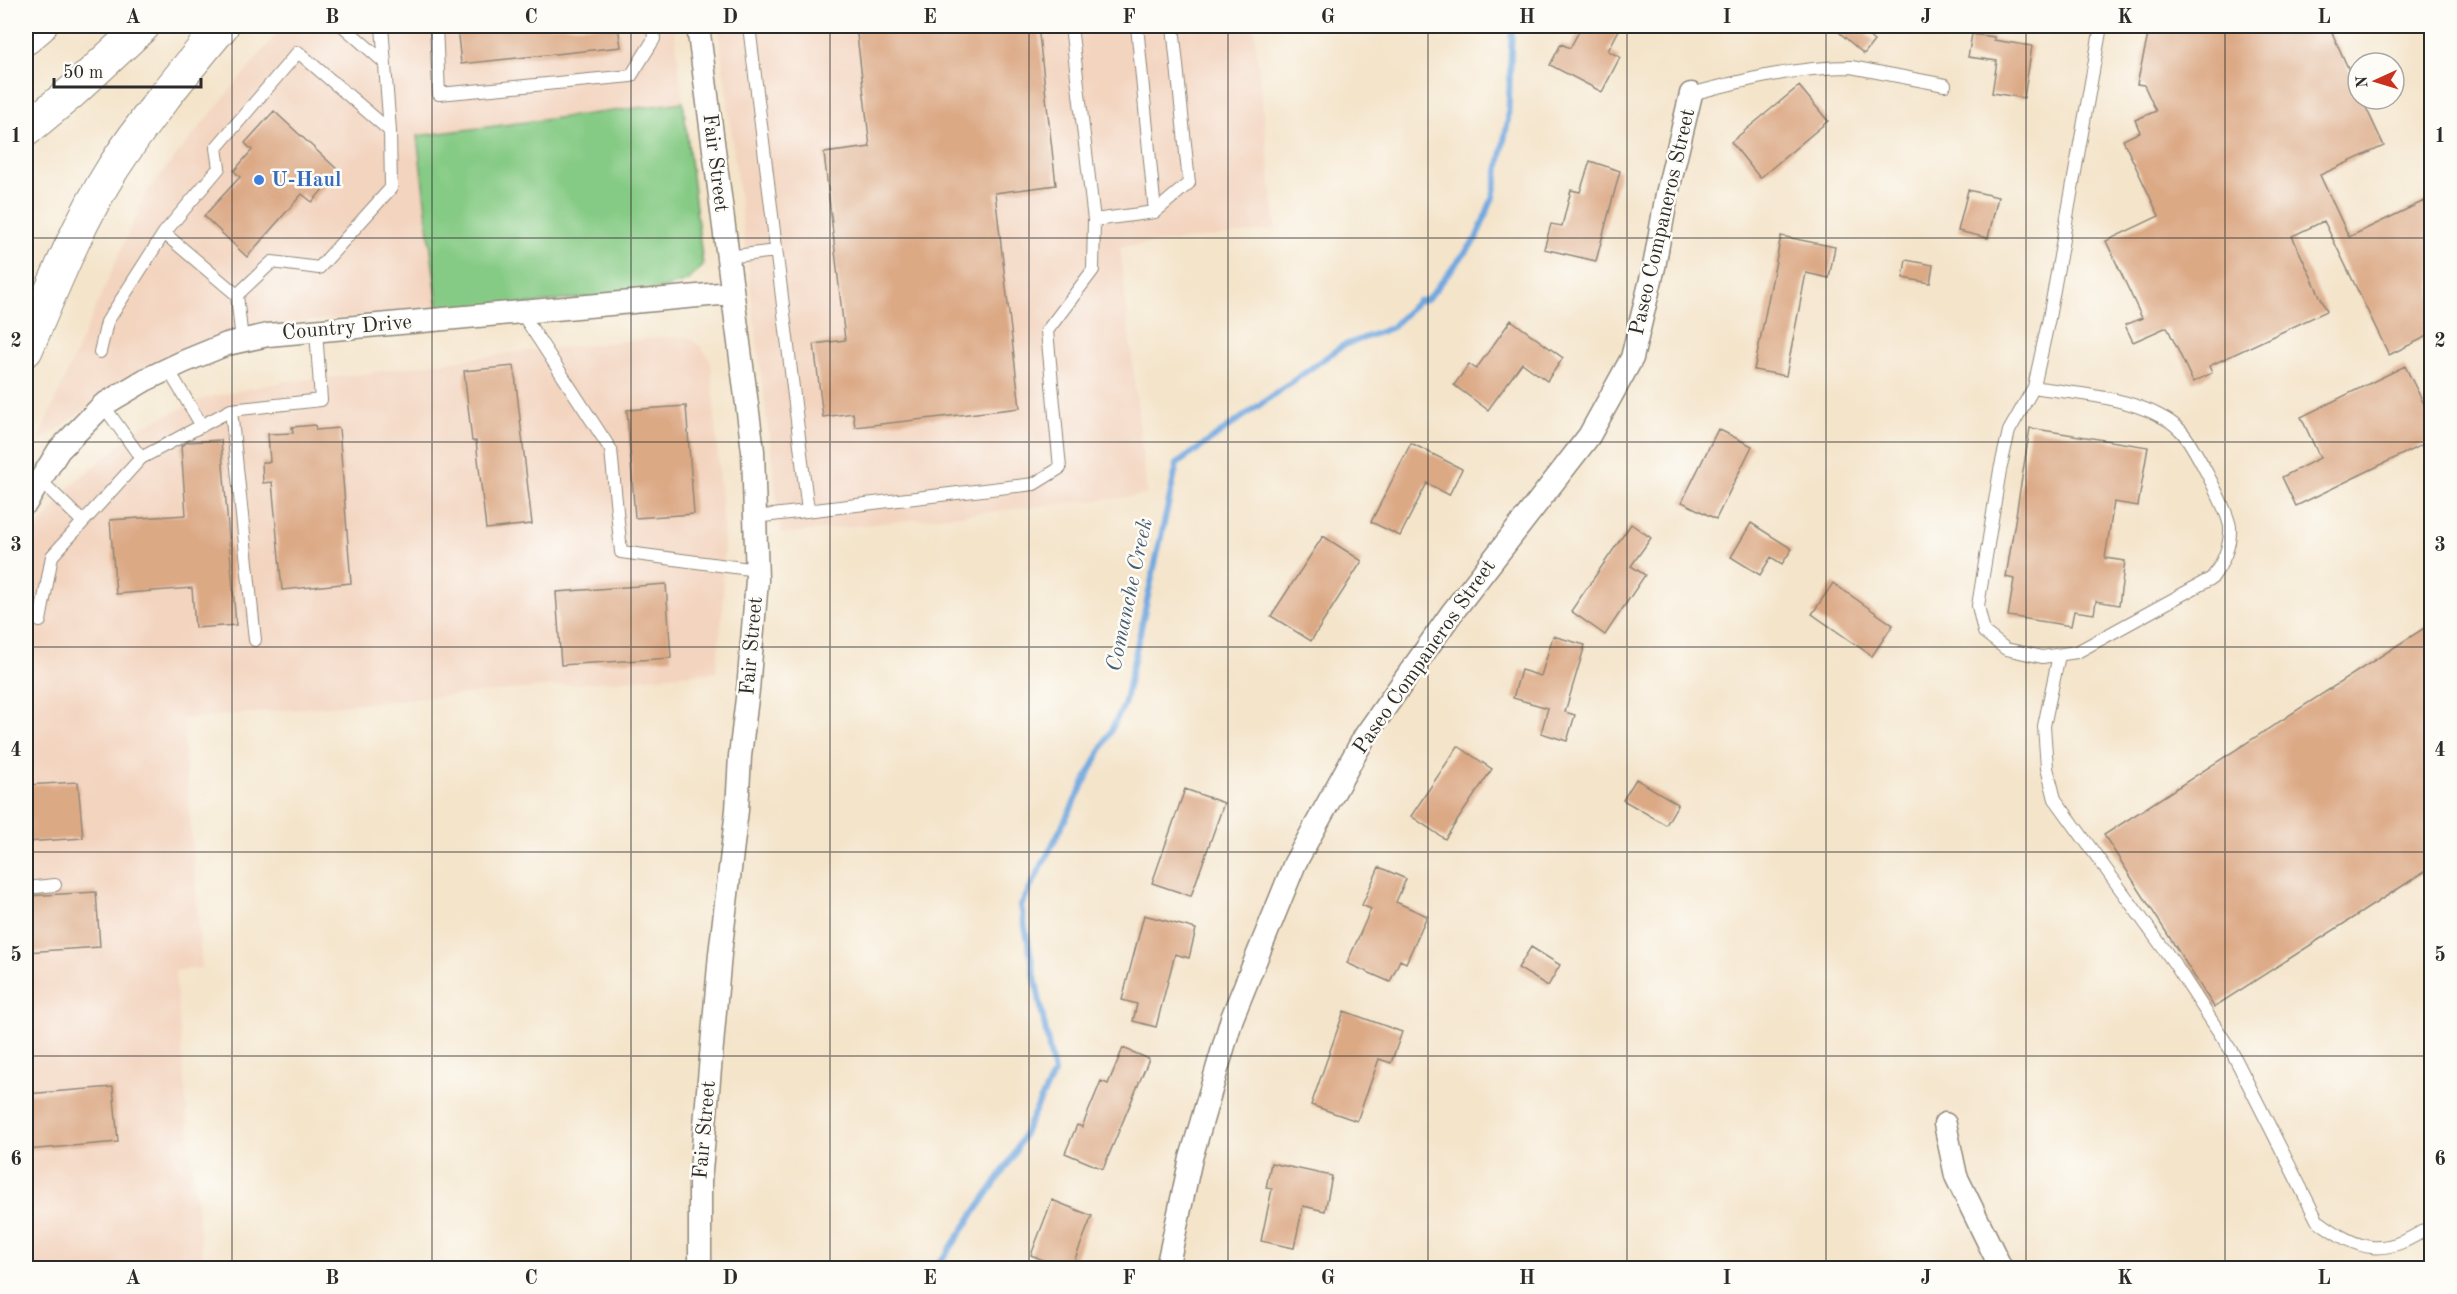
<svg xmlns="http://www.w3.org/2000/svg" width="2457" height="1294" viewBox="0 0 2457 1294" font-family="'Old Standard TT',serif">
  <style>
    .built { fill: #f3d4bf }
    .green { fill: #86cb85; stroke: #587b58; stroke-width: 1.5 }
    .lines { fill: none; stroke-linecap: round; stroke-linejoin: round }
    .stream { stroke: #70a7df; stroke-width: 6 }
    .building { fill: #dca985 }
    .lane-casing { stroke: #90887a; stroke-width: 14 }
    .street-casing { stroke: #90887a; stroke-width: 25 }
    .highway-casing { stroke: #90887a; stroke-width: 35 }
    .lane { stroke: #fff; stroke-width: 12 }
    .street { stroke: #fff; stroke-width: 22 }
    .highway { stroke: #fff; stroke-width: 33 }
    .grid { fill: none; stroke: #2b2b2b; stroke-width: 1.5; stroke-opacity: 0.55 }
    .shop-dot { fill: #3f7fe0; stroke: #fdfcf7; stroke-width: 2 }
    .labels { text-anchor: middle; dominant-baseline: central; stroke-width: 5; stroke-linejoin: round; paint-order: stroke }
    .street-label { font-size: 21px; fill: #2b2b2b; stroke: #fdfcf7 }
    .shop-label { font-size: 21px; font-weight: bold; fill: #366cbe; stroke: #fdfcf7; text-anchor: start }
    .water-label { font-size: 22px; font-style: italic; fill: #475d73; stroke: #fdfcf7 }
    .neatline { fill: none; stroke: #2b2b2b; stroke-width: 2 }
    .grid-label { font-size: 20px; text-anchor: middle; font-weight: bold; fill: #2b2b2b }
  </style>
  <rect width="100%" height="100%" fill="#fdfcf7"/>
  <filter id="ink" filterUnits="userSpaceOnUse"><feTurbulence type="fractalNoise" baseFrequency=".0167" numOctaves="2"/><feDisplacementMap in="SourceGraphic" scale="12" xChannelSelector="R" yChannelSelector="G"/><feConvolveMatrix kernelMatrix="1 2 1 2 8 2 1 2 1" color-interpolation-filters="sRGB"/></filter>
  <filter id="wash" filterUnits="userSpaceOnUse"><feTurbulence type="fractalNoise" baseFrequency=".008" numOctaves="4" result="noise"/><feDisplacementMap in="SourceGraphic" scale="24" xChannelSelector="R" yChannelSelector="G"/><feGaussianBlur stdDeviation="1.35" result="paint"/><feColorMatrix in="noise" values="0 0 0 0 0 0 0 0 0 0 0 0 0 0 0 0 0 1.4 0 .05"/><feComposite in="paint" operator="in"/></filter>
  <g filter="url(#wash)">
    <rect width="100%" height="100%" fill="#f4e4ca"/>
    <path class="built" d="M283,26H674L683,102L417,136L438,308L261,326L128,381L36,444L147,191Z
      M718,26H1254L1276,230L1120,247L1147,495L781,534Z
      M663,337H688L701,346L711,363L724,544L723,609L716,672L182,719L202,968L175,971L190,1148L204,1268H26V549L29,541L71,485L143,426L205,398L287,381L339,377L518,352Z"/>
    <path class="green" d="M683,102L703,266L687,281L661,289L439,314L417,136Z"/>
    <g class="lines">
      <path class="stream" d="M932,1268L945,1256L1012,1158L1054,1073L1021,906L1124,705L1177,464L1342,346L1391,328L1418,301L1427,300L1476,239L1493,197L1508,120L1512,26"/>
    </g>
    <g id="blocks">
      <path class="building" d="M457,26H618L621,47L461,64Z
        M856,26H1038L1056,185L995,193L1020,408L855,427L853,413L823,417L814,344L845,340L824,153L870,147Z
        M1582,26H1621L1608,51L1620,57L1602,92L1550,65L1561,44L1570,48Z
        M1832,26H1870L1864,32L1874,41L1864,54Z
        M2150,26H2329L2358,90V99H2362L2384,146L2320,175L2349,237L2424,201L2432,216V334L2389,355L2324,221L2292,236L2327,311L2209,366L2212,373L2193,382L2167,327L2133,342L2125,325L2142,318L2106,241L2159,216L2123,140L2140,132L2135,120L2156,111L2144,85L2137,84Z
        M1972,34L1994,37V40L2032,46L2024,98L1992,93L1997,61L1968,57Z
        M1799,86L1828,121L1760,178L1731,142Z
        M274,111L339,171L312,202L302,194L247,257L204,216L240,177L234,171L252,150L245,143Z
        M1590,161L1620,171L1596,261L1544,249L1551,224L1562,226L1571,190L1580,192Z
        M1968,190L1998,197L1988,238L1958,231Z
        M1781,236L1835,247L1829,278L1806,273L1786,376L1754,370Z
        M1906,260L1933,265L1930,283L1903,278Z
        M1511,320L1563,358L1547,381L1522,363L1488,410L1454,385L1469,364L1476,369Z
        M514,366L532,524L486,529L476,441H472L464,371Z
        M2405,366L2432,420V440L2296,506L2282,477L2320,458L2301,417Z
        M686,406L694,514L635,518L627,410Z
        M315,425L316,430L339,428L351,583L282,590L272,482L263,483L262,462H270L268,434L293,433L292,427Z
        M2030,428L2148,447L2138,506L2114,502L2105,558L2125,561L2119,605L2096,601L2094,614L2074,611L2071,626L2008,616L2014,579L2006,577Z
        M1718,429L1752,446L1716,519L1682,502Z
        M221,440L236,625L195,628L192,588L116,594L110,520L186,515L181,446L188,442Z
        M1411,443L1462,469L1449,495L1427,483L1400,536L1371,522Z
        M1751,523L1792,549L1782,564L1771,557L1760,575L1731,557Z
        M1631,524L1651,538L1631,566L1645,575L1605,635L1571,611Z
        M1323,536L1362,561L1311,641L1271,616Z
        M1833,583L1893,625L1872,656L1812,614Z
        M666,584L671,658L561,665L556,592Z
        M2432,623V867L2214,1007L2104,835Z
        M1553,636L1585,645L1565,712L1575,715L1567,741L1541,733L1548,708L1513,698L1521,670L1541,676Z
        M1458,746L1492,769L1445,839L1411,816Z
        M1636,779L1678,804L1666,825L1623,800Z
        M78,782L83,838L26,842V785Z
        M1185,789L1224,803L1191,896L1152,883Z
        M1379,867L1406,879L1396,902L1427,916L1406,963L1400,960L1390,982L1347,963L1371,909L1362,905Z
        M96,892L100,947L26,952L28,896Z
        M1144,915L1196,929L1189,958L1175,954L1156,1027L1133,1021L1137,1004L1122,1000Z
        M1531,947L1560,965L1548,986L1518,968Z
        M1344,1011L1402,1032L1391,1063L1379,1059L1357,1121L1311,1105Z
        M1123,1048L1149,1059L1103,1169L1065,1153L1077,1125L1082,1127L1101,1081L1108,1084Z
        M113,1087L118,1142L26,1150V1094Z
        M1271,1163L1332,1176L1325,1211L1303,1206L1294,1248L1261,1241L1272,1189L1266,1188Z
        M1052,1200L1092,1216L1071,1269H1065L1031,1255Z"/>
    </g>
  </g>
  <g filter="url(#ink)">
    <use href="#blocks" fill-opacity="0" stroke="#90887a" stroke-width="1.5"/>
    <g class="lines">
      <g class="lane-casing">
        <path id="lane" d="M343,26L385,63
          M382,26L390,131
          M436,26L439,94L631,76L654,39L653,26
          M749,26L808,511
          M1071,26L1094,220
          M1691,94C1744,80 1796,67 1851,67L1945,85
          M1155,212L1189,183L1173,26
          M727,257L776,251
          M237,295L272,262L319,268L391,188L390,131L298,52L216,148L219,168L164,233L237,295L242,341
          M521,312L611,450L621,552L757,570
          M100,352L107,322L164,233
          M168,369L202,426
          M2034,387C2075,394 2123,396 2160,416C2166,419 2174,424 2179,429C2191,439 2228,511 2230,527C2231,546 2223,563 2212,578L2077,652L2042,657L2006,649L1984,632L1978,606L2000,470L2009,431L2034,387L2049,318L2101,26
          M103,405L141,458
          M40,480L83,522
          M755,517L1034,484L1060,468L1047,331L1093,270L1094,220L1155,212L1137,26
          M40,621L52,556L83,522L141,458L231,410
          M255,640L231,410L321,400L316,331
          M2059,655L2044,726L2047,768L2055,799L2174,963L2232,1052L2317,1220C2361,1253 2385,1258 2432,1225
          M26,888L55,885"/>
      </g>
      <g class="street-casing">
        <path id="street" d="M698,26L753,451L757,580L748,690L740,756L737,810L720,954L700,1182V1268
          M26,503L59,450L103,405L145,380L183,362L227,344L268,335L731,293
          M1945,1124L1956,1176L2001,1268
          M1167,1268L1191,1158L1232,1018L1295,863L1365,736L1451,614L1589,436L1632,358L1654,267L1667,194L1691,94"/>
      </g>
      <g class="highway-casing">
        <path id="highway" d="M26,38L40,26
          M26,130L73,91L143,26
          M26,350C52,289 77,225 113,168C146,117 184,72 222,26"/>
      </g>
      <use href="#lane" class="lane"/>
      <use href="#street" class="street"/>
      <use href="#highway" class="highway"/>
    </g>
  </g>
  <path class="grid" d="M232,26V1268M432,26V1268M631,26V1268M830,26V1268M1029,26V1268M1228,26V1268M1428,26V1268M1627,26V1268M1826,26V1268M2026,26V1268M2225,26V1268M26,238H2432M26,442H2432M26,647H2432M26,852H2432M26,1056H2432"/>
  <circle class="shop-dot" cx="259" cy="180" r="6"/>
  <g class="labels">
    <g class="street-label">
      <text transform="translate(715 163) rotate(83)">Fair Street</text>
      <text transform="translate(1663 222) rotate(-77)">Paseo Companeros Street</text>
      <text transform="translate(347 328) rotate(-5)">Country Drive</text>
      <text transform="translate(752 646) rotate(-85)">Fair Street</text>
      <text transform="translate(1425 657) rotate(-55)">Paseo Companeros Street</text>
      <text transform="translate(705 1130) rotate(-85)">Fair Street</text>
    </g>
    <g class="shop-label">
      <text x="271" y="180">U-Haul</text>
    </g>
    <g class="water-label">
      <text transform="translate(1130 595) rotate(-78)">Comanche Creek</text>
    </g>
  </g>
  <rect width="2457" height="1294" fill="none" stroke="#fdfcf7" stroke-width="66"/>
  <g transform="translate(2376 81) rotate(266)"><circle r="28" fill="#fdfcf7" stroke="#a9a8a5" stroke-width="1.5"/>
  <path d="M0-4.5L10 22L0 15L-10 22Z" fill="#c8321e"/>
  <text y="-9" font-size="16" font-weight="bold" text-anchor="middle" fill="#2b2b2b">N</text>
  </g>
  <path d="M54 78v9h147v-9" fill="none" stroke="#2b2b2b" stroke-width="3"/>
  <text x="63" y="78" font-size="18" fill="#2b2b2b" stroke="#fdfcf7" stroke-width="4.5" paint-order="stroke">50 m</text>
  <rect x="33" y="33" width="2391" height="1228" class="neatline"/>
  <g class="grid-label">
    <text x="133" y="23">A</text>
    <text x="332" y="23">B</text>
    <text x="531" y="23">C</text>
    <text x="730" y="23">D</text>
    <text x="930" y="23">E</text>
    <text x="1129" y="23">F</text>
    <text x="1328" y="23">G</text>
    <text x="1527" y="23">H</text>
    <text x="1727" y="23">I</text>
    <text x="1926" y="23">J</text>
    <text x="2125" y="23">K</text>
    <text x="2324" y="23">L</text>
    <text x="16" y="142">1</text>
    <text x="2440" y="142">1</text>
    <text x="16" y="347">2</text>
    <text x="2440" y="347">2</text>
    <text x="16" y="551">3</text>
    <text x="2440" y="551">3</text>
    <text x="16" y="756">4</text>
    <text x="2440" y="756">4</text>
    <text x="16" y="961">5</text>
    <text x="2440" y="961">5</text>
    <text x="16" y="1165">6</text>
    <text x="2440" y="1165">6</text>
    <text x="133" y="1284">A</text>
    <text x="332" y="1284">B</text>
    <text x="531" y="1284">C</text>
    <text x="730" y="1284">D</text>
    <text x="930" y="1284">E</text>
    <text x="1129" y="1284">F</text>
    <text x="1328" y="1284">G</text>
    <text x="1527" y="1284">H</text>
    <text x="1727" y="1284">I</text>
    <text x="1926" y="1284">J</text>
    <text x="2125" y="1284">K</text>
    <text x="2324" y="1284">L</text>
  </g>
</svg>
